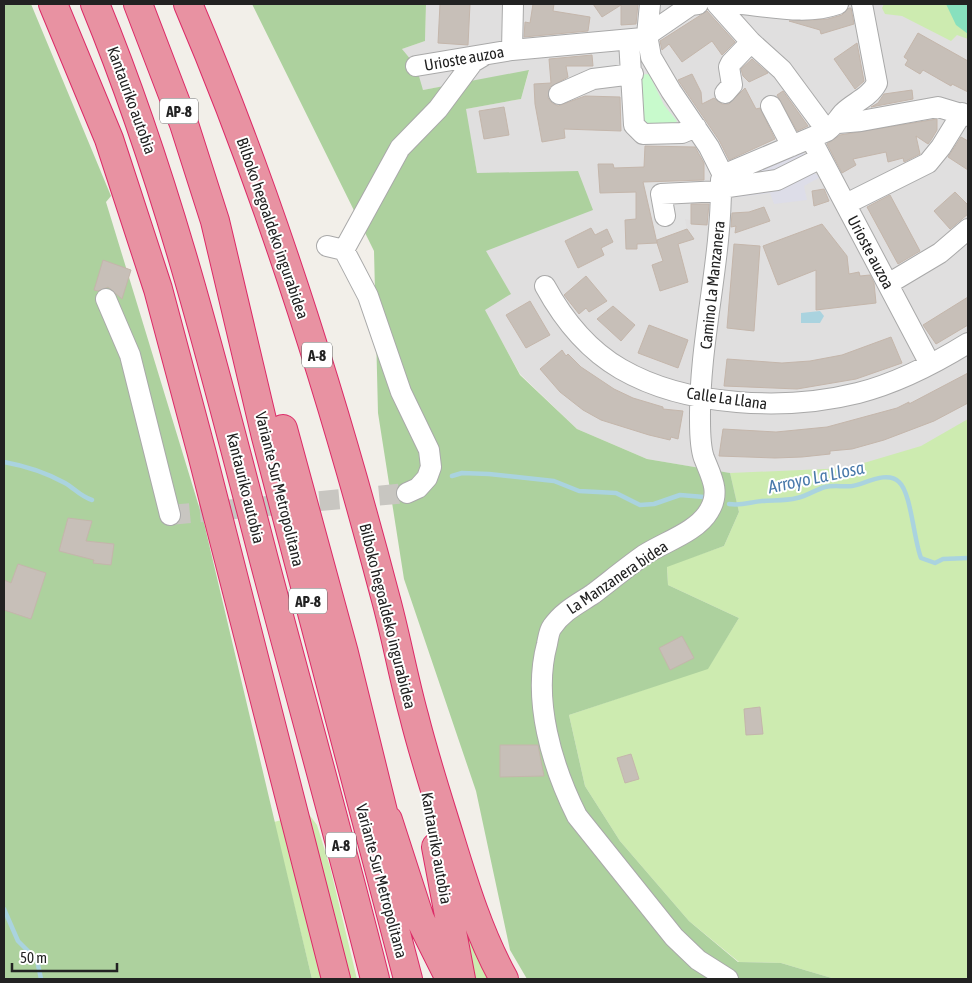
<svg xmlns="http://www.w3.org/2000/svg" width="972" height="983" viewBox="0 0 972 983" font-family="'Asap Condensed',sans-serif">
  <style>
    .residential { fill: #e0dfdf }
    .grass { fill: #cdebb0 }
    .forest { fill: #add19e }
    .park { fill: #c8facc }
    .pitch { fill: #88e0be }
    .parking { fill: #e2e2e2 }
    .plaza { fill: #dddde8 }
    .water { fill: #aad3df }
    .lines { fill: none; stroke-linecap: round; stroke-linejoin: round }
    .stream { stroke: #aad3df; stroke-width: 4.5 }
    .building { fill: #c7bfb8; stroke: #c4b6ab }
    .minor-tunnel { stroke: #c8c6c1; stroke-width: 20; stroke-dasharray: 20 10; stroke-linecap: butt }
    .minor-casing { stroke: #a9a9a9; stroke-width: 22 }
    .highway-casing { stroke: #dc2a67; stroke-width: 30 }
    .minor { stroke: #fff; stroke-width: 20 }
    .highway { stroke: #e892a2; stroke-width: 28 }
    .labels { text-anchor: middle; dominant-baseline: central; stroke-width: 4; stroke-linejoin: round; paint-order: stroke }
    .shield { fill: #fff; stroke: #646464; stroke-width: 1 }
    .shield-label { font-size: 15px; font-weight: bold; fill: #222 }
    .street-label { font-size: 16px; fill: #222; stroke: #fff }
    .water-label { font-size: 18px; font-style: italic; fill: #4a7aab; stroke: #fff }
  </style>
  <rect width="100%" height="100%" fill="#f2efe9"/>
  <path class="residential" d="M426,4H968V468L739,512L729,473L647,459L577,429L520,374L484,310L486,251L477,173L465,109L521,99L529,71L423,90L402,49L425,41Z"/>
  <path class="grass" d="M884,4H968V39L957,35L951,41L902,16L885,14L882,8Z
    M968,419V979H835L781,963L739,962L689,921L620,841L585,786L569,715L708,668L739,618L668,585L667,566L724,546L739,512L730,473L847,468L921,446Z
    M308,813L317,825L330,867L357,979H312L274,822Z
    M460,900L493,979H474Z"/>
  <path class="forest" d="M4,4H31L111,196L106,202L204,523L312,979H4Z
    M252,4H426L425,41L402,49L416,66L423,90L529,70L521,99L466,109L477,173L578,171L593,210L486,251L511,294L485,310L520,375L577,429L647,459L730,473L739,512L724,546L667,567L668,585L739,618L708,669L569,715L585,786L620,841L689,921L738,962L781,963L835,979H527L510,950L476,791L404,579L378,413L374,251Z"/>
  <path class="park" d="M649,74L664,105L677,121L673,126L646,127L639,121V75Z"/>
  <path class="pitch" d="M946,4H968V34L956,25Z"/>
  <path class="parking" d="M629,40L633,74L593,79L592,43Z
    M644,182H691V220L685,219L687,229L657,240Z"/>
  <path class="plaza" d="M802,150L816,175L820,174L822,176L804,186L807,200L774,204L770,193L738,197V178Z"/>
  <path class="water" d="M820,311L824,316L820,323H801V313Z"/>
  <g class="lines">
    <path class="stream" d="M4,462C26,466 45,472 65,483C74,488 81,497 92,500
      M452,476L462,473L489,474L554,481L579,491L616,493L640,505L654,504L680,495L704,497
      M729,504C742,506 750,502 762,501C774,500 785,501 797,498C807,496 815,490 825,487C834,485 843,487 852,486C865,484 887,470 899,482C911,492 914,541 921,558L935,563L943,559L968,558
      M4,909L18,941L37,960L41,979"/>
  </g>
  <path class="building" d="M440,4H470L468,45L438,43Z
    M533,4H554L553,11L590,17L588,31L524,37L525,22L530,23Z
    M593,4H638L636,24L621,25V5L602,17Z
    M849,8H851L854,24L821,34L820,30L789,21L828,19L842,15Z
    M707,11L735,42L722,55L712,41L682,62L669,44L662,50L660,41Z
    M918,33L968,61V92L952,84L951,86L923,70L920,74L905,65L908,60L904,57Z
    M857,43L864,81L855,89L834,59Z
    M592,55L593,66H566L568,77L550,87L548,98L552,103L558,106L585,96L620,97L621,131L564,129L565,138L542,142L535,104L534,84L551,83L549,59Z
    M752,59L768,73L749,82L743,76L741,69Z
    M692,74L701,92L702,104L714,98L722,104H729L745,88L756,109L760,108L775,139L729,160L719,140L678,80Z
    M912,90L913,99L871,107L878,103L884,94Z
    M783,91L808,126L797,131L777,95Z
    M504,107L509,135L484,139L479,111Z
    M937,119V130L931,140L928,144L916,136L920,154L904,162L903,158L888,162L886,152L853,159L856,165L842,173L827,144L840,135Z
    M961,137L968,141V170L948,157Z
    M645,146L695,147L704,163V180L643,182L657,243V240L687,229L694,239L678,244L688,282L660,291L652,265L663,261L657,243L637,244V249H626L625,220L636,219V192L600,193L598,164H613L614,168L644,167Z
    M824,189L829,201L814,206L812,191Z
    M955,192L968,205V214L950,229L934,211Z
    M890,195L920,251L898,264L867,207Z
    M691,204H709L707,225L691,224Z
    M764,207L770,221L735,233L736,226L731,227L732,213L749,212Z
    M822,224L847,256L849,274L859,272L860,276L870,275L874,283L876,303L816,310V270L778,285L763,246Z
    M591,228L595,235L607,229L613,242L601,248L604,255L578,268L565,241Z
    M734,244L760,246L754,331L727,328Z
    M103,260L131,270L122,299L108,287L98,291L94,290Z
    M586,276L607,301L589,312L586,308L579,314L564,295Z
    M968,297V325L936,344L923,325Z
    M530,301L550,335L526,348L506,315Z
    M613,306L635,325L621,341L597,319Z
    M649,325L688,340L678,368L638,353Z
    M891,337L902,363L856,379L797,389L724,386L727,359L782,363L810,361L842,355Z
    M562,350L566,356L568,354L581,367L614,389L633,398L663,407V409L683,411L678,439L671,437L670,440L649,435L601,420L583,410L560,392L540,369Z
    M968,373V403L934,421L884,440L852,449L830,451V454L802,457L775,458L719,456L723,429L776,432L827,427L897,408L909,402V404Z
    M68,518L92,521L86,541L114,544L111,565L93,563L94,560L59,551Z
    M18,564L46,573L31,619L4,610V580L11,583Z
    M682,636L694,658L670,670L659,648Z
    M760,707L763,734L746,735L744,709Z
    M500,745H538L544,776L500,777Z
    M631,754L639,779L625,783L617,758Z"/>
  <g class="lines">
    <path class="minor-tunnel" d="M170,515L407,493"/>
    <g class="minor-casing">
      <path id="minor" d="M650,4L647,35L651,57L671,91L709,147L723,175
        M717,4L751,42L782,70L827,131
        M741,4C773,7 807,15 838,4
        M629,40L634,125L643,134L682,133L696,127
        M512,50L513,4
        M416,66L512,50L643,38L691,5L698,4
        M725,93L732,85L729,67L731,63L751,42
        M559,94L593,79L633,74
        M771,106L792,146
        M838,123L861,121L938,107L968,116
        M811,139L930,364
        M723,175L721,180C722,261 699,340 700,420C700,432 700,447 704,458C711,476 721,492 709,511C697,532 664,542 644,555C627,567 610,581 593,594C578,604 563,611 552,627C549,631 548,639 547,644C532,700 552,766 577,816L674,937L698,960L728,979
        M723,175L827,131C835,125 837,120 843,113C854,102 869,98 877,83L862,4
        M721,188L777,180L813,162
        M846,204L928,163L941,147L962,113
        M665,216L661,194L721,191
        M327,246L344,250L368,296L401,392L429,450L431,467L427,478L418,488L407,493
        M344,250L400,148L438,109L473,62L483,56
        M888,284L940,253L968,229
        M545,286C563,319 588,350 621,369C687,407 786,411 858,393C897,383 934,364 968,343
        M106,299L130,355L170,515"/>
    </g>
    <g class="highway-casing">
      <path id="highway" d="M53,4L109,139L158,289L202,454L336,979
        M95,4C169,184 215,372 264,560C301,700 340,839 375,979
        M138,4L184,124L215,221L266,437L408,979
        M188,4C270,196 332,394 385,596C396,636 403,676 414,716C424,756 437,796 449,835C464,884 479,934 504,979
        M283,429L344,653L390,840
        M388,820L420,919L450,979
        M436,847L461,979"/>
    </g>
    <use href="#minor" class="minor"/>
    <use href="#highway" class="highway"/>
  </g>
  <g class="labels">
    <g class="shield">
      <rect x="160" y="98.5" width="38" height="25" rx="4"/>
      <rect x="302" y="342.5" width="30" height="25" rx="4"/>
      <rect x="289" y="588.5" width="38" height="25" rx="4"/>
      <rect x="326" y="832.5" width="30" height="25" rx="4"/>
    </g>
    <g class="shield-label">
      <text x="179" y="111">AP-8</text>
      <text x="317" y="355">A-8</text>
      <text x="308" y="601">AP-8</text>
      <text x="341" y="845">A-8</text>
    </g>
    <g class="street-label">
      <text transform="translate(464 58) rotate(-10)">Urioste auzoa</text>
      <text transform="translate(132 100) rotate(70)">Kantauriko autobia</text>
      <text transform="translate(273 228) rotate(71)">Bilboko hegoaldeko ingurabidea</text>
      <text transform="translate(871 252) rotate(62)">Urioste auzoa</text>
      <text transform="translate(712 285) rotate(-84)">Camino La Manzanera</text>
      <text transform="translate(727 398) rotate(8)">Calle La Llana</text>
      <text transform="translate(246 488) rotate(76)">Kantauriko autobia</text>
      <text transform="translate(280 489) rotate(76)">Variante Sur Metropolitana</text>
      <text transform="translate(617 577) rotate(-34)">La Manzanera bidea</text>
      <text transform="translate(388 616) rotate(76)">Bilboko hegoaldeko ingurabidea</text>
      <text transform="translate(437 848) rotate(80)">Kantauriko autobia</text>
      <text transform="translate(382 881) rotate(75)">Variante Sur Metropolitana</text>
    </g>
    <g class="water-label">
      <text transform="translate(816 477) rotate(-12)">Arroyo La Llosa</text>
    </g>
  </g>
  <rect width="972" height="983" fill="none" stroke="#222222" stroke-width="10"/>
  <path d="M12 963v8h105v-8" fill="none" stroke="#222222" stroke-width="2.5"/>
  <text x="20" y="963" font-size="15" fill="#222222" stroke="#ffffff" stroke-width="4" paint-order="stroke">50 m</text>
</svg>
